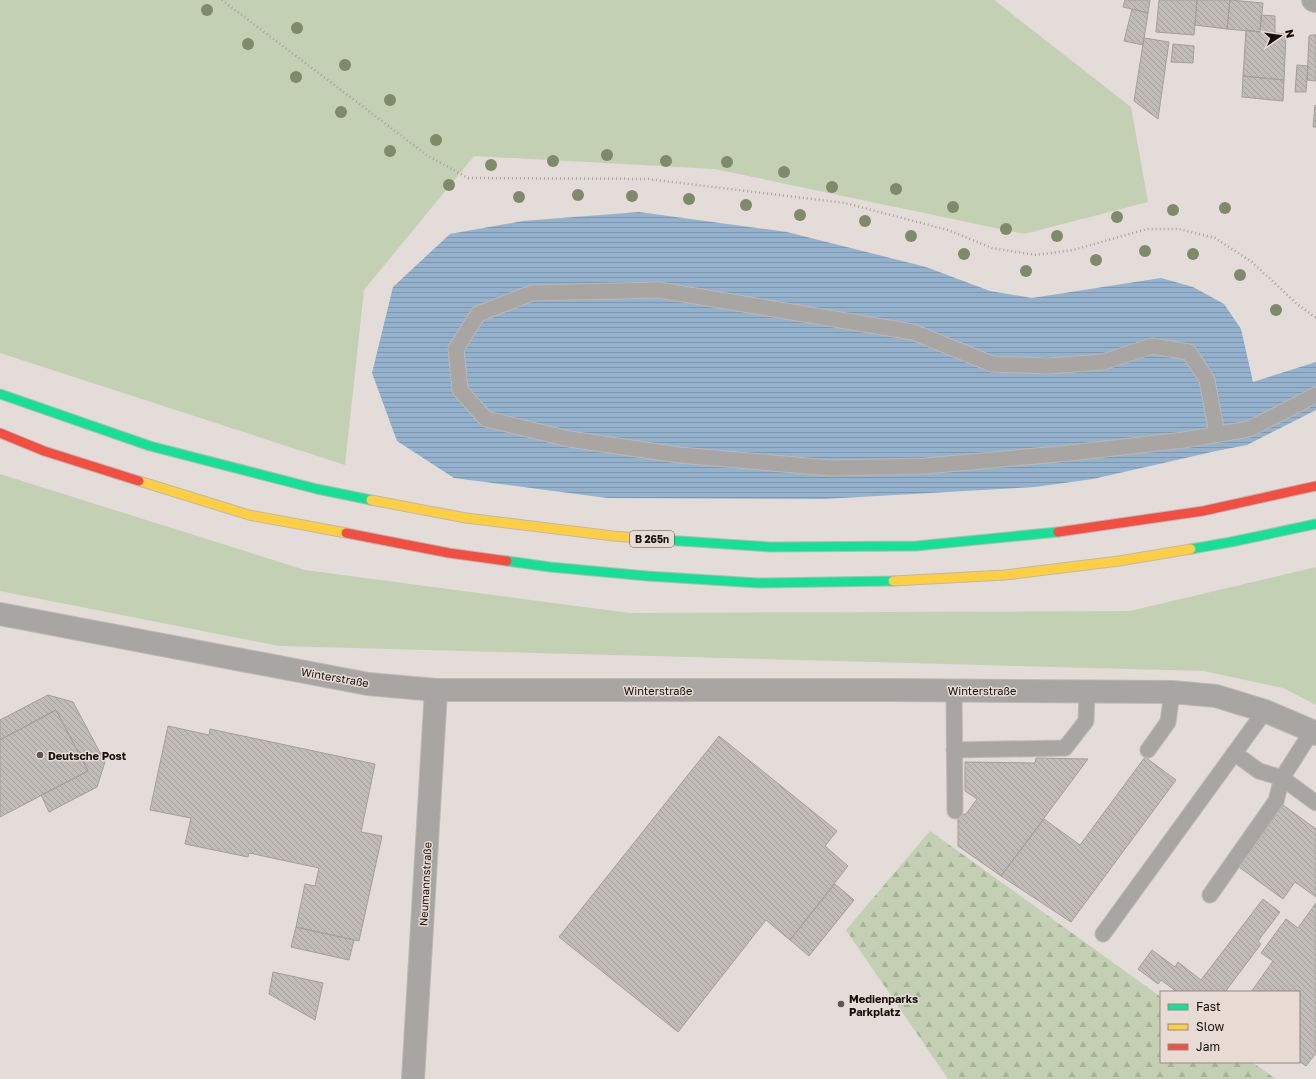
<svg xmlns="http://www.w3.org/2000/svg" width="1316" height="1079" viewBox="0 0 1316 1079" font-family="'Golos Text',sans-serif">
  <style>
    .green { fill: #c4d0b3 }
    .forest { fill: url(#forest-firs) }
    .water { fill: url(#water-rules) }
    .building { fill: url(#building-back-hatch); stroke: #a49f9c }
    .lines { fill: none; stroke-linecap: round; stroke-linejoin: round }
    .lane-casing { stroke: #bdb8b4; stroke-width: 17 }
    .street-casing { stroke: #bdb8b4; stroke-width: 24 }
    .fast-casing { stroke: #bdb8b4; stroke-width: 11 }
    .slow-casing { stroke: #bdb8b4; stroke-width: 11 }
    .jam-casing { stroke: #bdb8b4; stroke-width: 11 }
    .path { stroke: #a4a09f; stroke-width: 2.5; stroke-dasharray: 1 3; stroke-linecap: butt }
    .lane { stroke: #a8a5a3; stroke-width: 15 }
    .street { stroke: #a8a5a3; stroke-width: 22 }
    .fast { stroke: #16e098; stroke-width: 9 }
    .slow { stroke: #ffcf43; stroke-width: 9 }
    .jam { stroke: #f24e42; stroke-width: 9 }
    .tree { fill: #7e8a69 }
    .poi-dot { fill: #5c5754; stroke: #e8dbd3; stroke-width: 1.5 }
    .labels { text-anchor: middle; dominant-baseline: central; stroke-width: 3; stroke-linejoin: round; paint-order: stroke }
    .shield { fill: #e8dbd3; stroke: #544d48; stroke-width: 1 }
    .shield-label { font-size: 10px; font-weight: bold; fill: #14100d }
    .street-label { font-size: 11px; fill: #14100d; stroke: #e8dbd3 }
    .poi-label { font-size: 11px; font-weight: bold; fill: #14100d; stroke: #e8dbd3; text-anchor: start }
  </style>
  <defs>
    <pattern id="forest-firs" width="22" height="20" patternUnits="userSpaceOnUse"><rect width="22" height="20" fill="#c4d0b3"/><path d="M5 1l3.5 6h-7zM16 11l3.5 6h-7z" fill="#a8b299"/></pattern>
    <pattern id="water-rules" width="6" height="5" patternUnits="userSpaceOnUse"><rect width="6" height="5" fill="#94b1cd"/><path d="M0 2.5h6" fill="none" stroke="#7f97af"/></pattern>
    <pattern id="building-back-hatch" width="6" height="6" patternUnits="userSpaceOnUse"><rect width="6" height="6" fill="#c1bcb8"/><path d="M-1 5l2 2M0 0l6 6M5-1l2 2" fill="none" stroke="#a5a19d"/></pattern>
  </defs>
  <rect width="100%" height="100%" fill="#e3dcd8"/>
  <path class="green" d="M0,0H994L1131,107L1148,202L1024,234L715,169L474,156L364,290L345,465L0,353Z
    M0,474L305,570L629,613L1130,611L1316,567V705L1283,688L1204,671L279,646L0,591Z"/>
  <path class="forest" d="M930,831L1161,997V1062H1252L1276,1079H948L846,930Z"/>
  <path class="water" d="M639,212L787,232L926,267L990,291L1032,298L1161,278L1193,287L1224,304L1241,329L1253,382L1316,362V410L1247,445L1216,451L1093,479L1035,487L824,499L607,498L454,478L397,441L372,373L393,287L450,234L523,221Z"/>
  <path class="building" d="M1125,0H1150L1148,13L1123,7Z
    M1159,0H1197L1194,35L1156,32Z
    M1197,0H1230L1227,29L1195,25Z
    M1230,0L1263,3L1260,32L1227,29Z
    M1132,9L1148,13L1143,45L1124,41Z
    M1261,15L1275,16V33L1286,34L1284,80L1243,76L1246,30L1260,32Z
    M1312,35H1316V81L1307,80L1309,36Z
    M1144,38L1169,42L1158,119L1134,101Z
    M1173,44L1194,46L1193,63L1171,62Z
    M1297,65L1308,66L1306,92H1295Z
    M1243,76L1284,80L1283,101L1242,97Z
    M1315,105L1316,106V127H1313Z
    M48,695L73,702L105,762L97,787L49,812L41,795L88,771L56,710L0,740V720Z
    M56,710L88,771L0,817V740Z
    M168,726L209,735L210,729L375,764L361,832L382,836L359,941L296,927L305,884L315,886L319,868L249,853L248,857L185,844L191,818L150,810Z
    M719,736L837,831L825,846L848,866L790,940L766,920L678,1032L559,937Z
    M1145,757L1176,780L1071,922L1001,876L1044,819L1080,845Z
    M1036,758L1088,759L1001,876L958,846V815L966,814L977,799L965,791V762L1035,763Z
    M1283,805L1316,829V897L1295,882L1283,899L1239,867Z
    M835,884L854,900L809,956L790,940Z
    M1263,899L1280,912L1258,941L1261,944L1225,992H1177L1161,980L1158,984L1138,969L1152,950L1175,967L1178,962L1201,980Z
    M1316,903V1053L1306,1066L1299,1061V992H1251L1273,961L1261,953L1286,919L1298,928Z
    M296,927L354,940L349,960L291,947Z
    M273,972L323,983L315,1020L269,994Z"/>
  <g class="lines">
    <g class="lane-casing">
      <path id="lane" d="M1217,434L1207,380L1189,352L1152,346L1103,362L1048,366L992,364L913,332L659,290L532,293L478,314L456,349L460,390L486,419L569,439L679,455L830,468L925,466L1070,453L1184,440L1249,429L1316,395
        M954,690L955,811
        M954,750L1065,748L1086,721L1087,691
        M1148,750L1168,722L1172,692
        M1234,753L1259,771L1282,778L1316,803
        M1210,895L1276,801L1282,778L1312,731
        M1103,934L1265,711"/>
    </g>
    <g class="street-casing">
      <path id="street" d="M1313,0L1316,1
        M0,614L368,684L436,690H894L1172,692L1216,696L1265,711L1312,731L1316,734
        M413,1079L436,690"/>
    </g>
    <g class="fast-casing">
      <path id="fast" d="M0,394L150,446L317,489L371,500
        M665,540L771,547L916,546L1058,532
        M1191,549L1231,542L1316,524
        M507,561L550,567L647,576L758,583L893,581"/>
    </g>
    <g class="slow-casing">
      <path id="slow" d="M139,481L249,515L346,533
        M371,500L466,518L613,536L665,540
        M893,581L1005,575L1119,561L1191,549"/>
    </g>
    <g class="jam-casing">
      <path id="jam" d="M0,433L44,451L139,481
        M1058,532L1203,511L1316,486
        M346,533L449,553L507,561"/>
    </g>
    <path class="path" d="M222,0L428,156L468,178L648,179L845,203L948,230L992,248L1036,255L1073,250L1147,229H1179L1215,238L1252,262L1297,304L1316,318"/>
    <use href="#lane" class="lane"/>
    <use href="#street" class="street"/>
    <use href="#fast" class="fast"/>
    <use href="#slow" class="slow"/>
    <use href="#jam" class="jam"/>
  </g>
  <g class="tree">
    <circle cx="207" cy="10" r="6"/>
    <circle cx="297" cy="28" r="6"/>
    <circle cx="248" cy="44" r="6"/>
    <circle cx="345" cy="65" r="6"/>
    <circle cx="296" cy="77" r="6"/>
    <circle cx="390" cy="100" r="6"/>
    <circle cx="341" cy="112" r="6"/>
    <circle cx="436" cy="140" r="6"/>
    <circle cx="390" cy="151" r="6"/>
    <circle cx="607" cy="155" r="6"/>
    <circle cx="553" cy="161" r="6"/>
    <circle cx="666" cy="161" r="6"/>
    <circle cx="727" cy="162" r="6"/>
    <circle cx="491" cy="165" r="6"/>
    <circle cx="784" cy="172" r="6"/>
    <circle cx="449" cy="185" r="6"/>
    <circle cx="832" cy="187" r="6"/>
    <circle cx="896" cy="189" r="6"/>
    <circle cx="578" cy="195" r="6"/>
    <circle cx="632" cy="196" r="6"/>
    <circle cx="519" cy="197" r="6"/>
    <circle cx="689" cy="199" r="6"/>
    <circle cx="746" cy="205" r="6"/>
    <circle cx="953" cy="207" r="6"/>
    <circle cx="1225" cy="208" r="6"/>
    <circle cx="1173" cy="210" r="6"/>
    <circle cx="800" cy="215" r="6"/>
    <circle cx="1117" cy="217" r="6"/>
    <circle cx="865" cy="221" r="6"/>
    <circle cx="1006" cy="229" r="6"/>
    <circle cx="911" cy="236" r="6"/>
    <circle cx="1057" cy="236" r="6"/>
    <circle cx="1145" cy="251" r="6"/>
    <circle cx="964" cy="254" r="6"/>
    <circle cx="1193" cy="254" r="6"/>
    <circle cx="1096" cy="260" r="6"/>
    <circle cx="1026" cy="271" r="6"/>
    <circle cx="1240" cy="275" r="6"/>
    <circle cx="1276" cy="310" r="6"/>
  </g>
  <g class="poi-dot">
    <circle cx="40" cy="755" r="4"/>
    <circle cx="841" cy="1004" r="4"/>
  </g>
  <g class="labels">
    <rect class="shield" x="630" y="531" width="44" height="16" rx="3"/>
    <g class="shield-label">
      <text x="652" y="539">B 265n</text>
    </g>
    <g class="street-label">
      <text transform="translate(335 677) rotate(10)">Winterstraße</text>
      <text x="658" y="690">Winterstraße</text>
      <text x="982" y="690">Winterstraße</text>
      <text transform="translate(425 884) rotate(-87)">Neumannstraße</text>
    </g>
    <g class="poi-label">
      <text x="48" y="755">Deutsche Post</text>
      <text x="849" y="998">Medienparks<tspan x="849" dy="13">Parkplatz</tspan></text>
    </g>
  </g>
  <rect x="1160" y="991" width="140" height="72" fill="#e8dbd3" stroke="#938a84"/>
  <rect x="1168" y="1004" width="20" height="6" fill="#16e098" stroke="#938a84"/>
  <text x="1196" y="1011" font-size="12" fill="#14100d">Fast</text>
  <rect x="1168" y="1024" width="20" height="6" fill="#ffcf43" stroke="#938a84"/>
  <text x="1196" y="1031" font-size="12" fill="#14100d">Slow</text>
  <rect x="1168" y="1044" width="20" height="6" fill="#f24e42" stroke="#938a84"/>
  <text x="1196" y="1051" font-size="12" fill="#14100d">Jam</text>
  <g transform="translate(1280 36) rotate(77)" stroke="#e8dbd3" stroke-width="3" paint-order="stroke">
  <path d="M0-3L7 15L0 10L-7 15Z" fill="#14100d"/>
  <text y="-6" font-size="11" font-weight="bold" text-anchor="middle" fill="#14100d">N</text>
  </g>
</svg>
